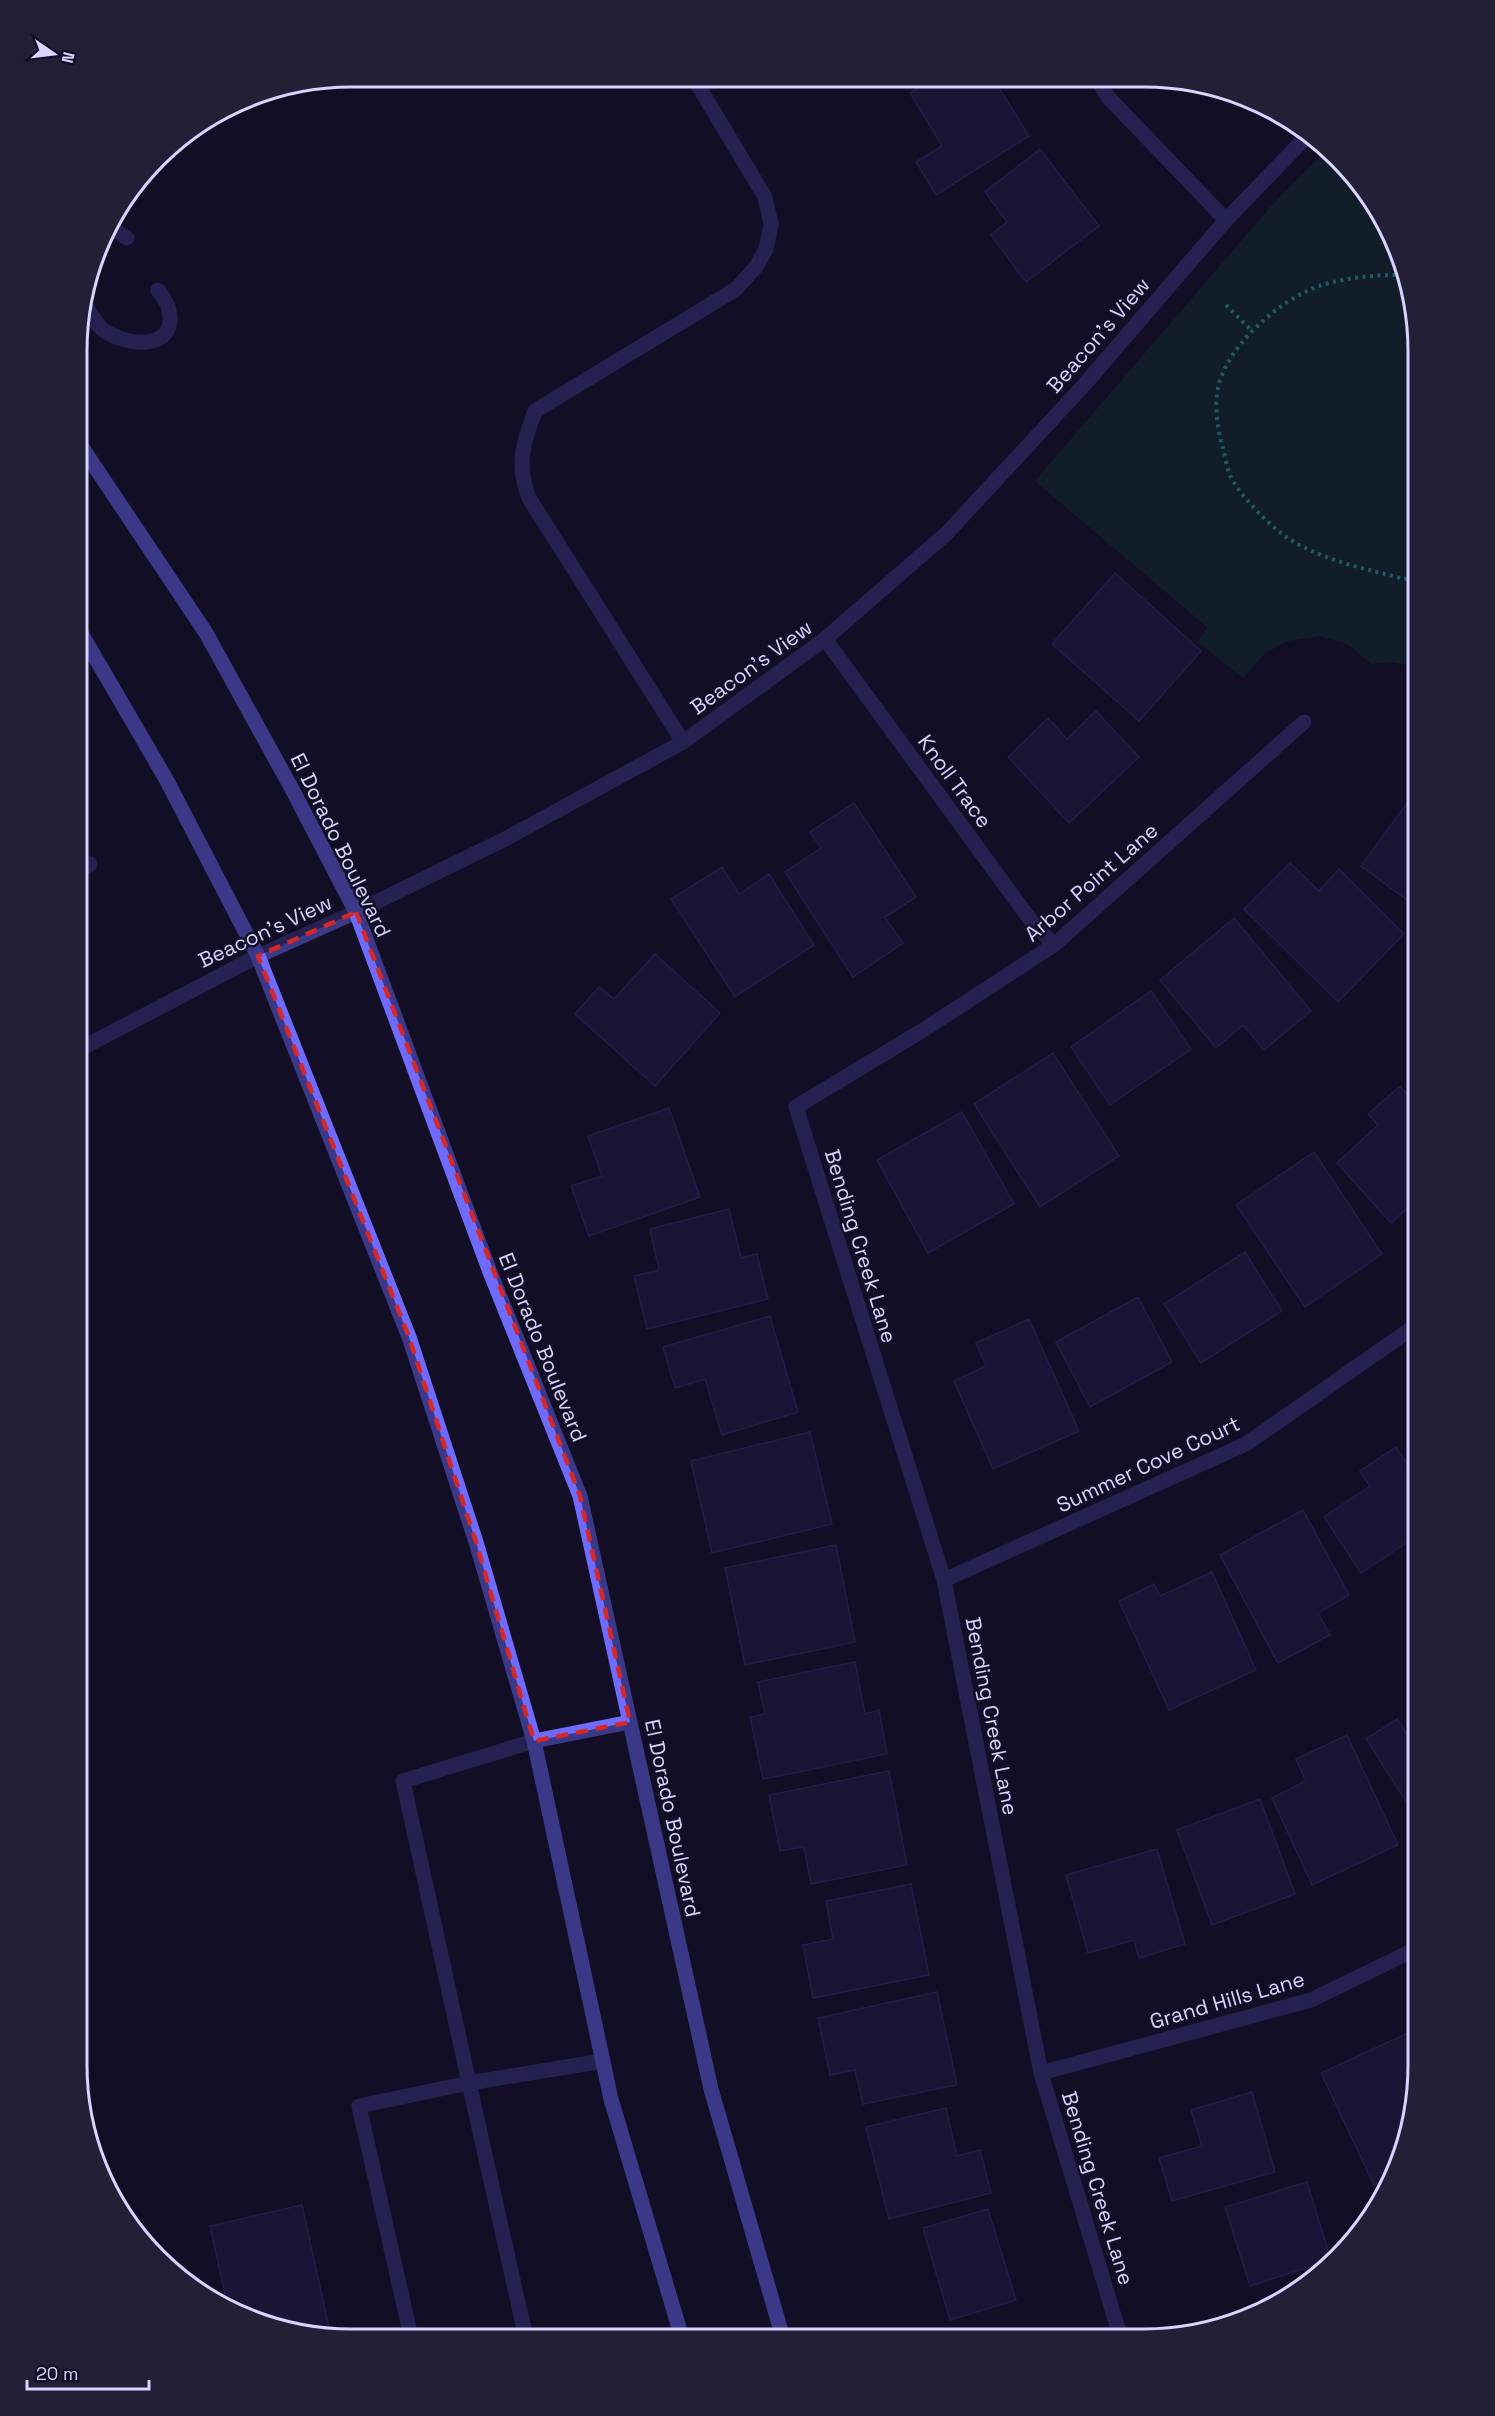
<svg xmlns="http://www.w3.org/2000/svg" width="1495" height="2416" viewBox="0 0 1495 2416" font-family="'Space Grotesk',sans-serif">
  <style>
    .green { fill: #12302f }
    .building { fill: #241b47; stroke: #3b2d73; stroke-width: 1.5 }
    .lines { fill: none; stroke-linecap: round; stroke-linejoin: round }
    .path { stroke: #2fb8b0; stroke-width: 4; stroke-dasharray: 3 4.5; stroke-linecap: butt }
    .lane { stroke: #3d3a85; stroke-width: 15 }
    .street { stroke: #3d3a85; stroke-width: 15 }
    .secondary { stroke: #6f6bff; stroke-width: 15 }
    .marked { fill: none; stroke: #d62828; stroke-width: 4.5; stroke-dasharray: 12 8; stroke-linejoin: round }
    .labels { text-anchor: middle; dominant-baseline: central; stroke-width: 5; stroke-linejoin: round; paint-order: stroke }
    .street-label { font-size: 21px; fill: #d9d4ff; stroke: #130f26 }
    .rim { fill: none; stroke: #d9d4ff; stroke-width: 3 }
  </style>
  <rect width="100%" height="100%" fill="#130f26"/>
  <path class="green" d="M1327,150L1362,184L1398,246L1418,351V667L1391,662L1372,664L1347,644L1319,636L1288,641L1265,653L1243,678L1198,642L1207,627L1035,481L1274,203Z"/>
  <path class="building" d="M933,78H993L1029,136L936,195L916,162L942,146L910,93Z
    M1200,84L1220,90L1211,97Z
    M1040,149L1099,226L1026,282L991,235L1007,222L985,192Z
    M1115,573L1201,651L1139,721L1052,644Z
    M1096,711L1139,757L1069,823L1008,757L1048,718L1067,739Z
    M1418,788V908L1361,866Z
    M854,803L916,897L885,917L903,943L853,977L785,872L821,848L810,832Z
    M1290,863L1319,891L1339,869L1404,934L1338,1002L1244,909Z
    M722,867L739,894L769,874L814,945L735,997L671,899Z
    M1234,918L1311,1011L1264,1050L1243,1025L1216,1048L1160,980Z
    M655,954L720,1013L655,1086L575,1014L599,987L614,999Z
    M1151,991L1191,1049L1110,1105L1071,1047Z
    M1053,1053L1119,1156L1040,1207L974,1104Z
    M1418,1066V1079L1411,1072Z
    M1400,1086L1418,1107V1199L1391,1223L1337,1163L1378,1125L1368,1114Z
    M669,1108L700,1197L589,1236L571,1186L602,1176L588,1136Z
    M962,1112L1014,1204L928,1253L877,1160Z
    M1314,1152L1382,1254L1305,1307L1236,1205Z
    M729,1209L741,1258L757,1254L768,1299L647,1329L634,1276L659,1270L650,1229Z
    M1245,1252L1282,1311L1201,1363L1164,1304Z
    M1138,1297L1172,1362L1090,1407L1056,1342Z
    M770,1316L798,1412L722,1435L705,1379L675,1388L663,1347Z
    M1029,1319L1079,1431L993,1469L954,1381L986,1366L976,1343Z
    M810,1432L832,1524L712,1553L691,1461Z
    M1396,1447L1418,1480V1535L1361,1573L1324,1517L1370,1486L1360,1471Z
    M1303,1510L1349,1595L1318,1613L1330,1635L1278,1663L1220,1555Z
    M836,1545L855,1642L745,1665L725,1568Z
    M1212,1572L1256,1670L1169,1710L1119,1601L1154,1584L1160,1596Z
    M855,1662L865,1714L879,1710L887,1754L763,1779L750,1717L765,1714L758,1682Z
    M1397,1719L1416,1748L1418,1746V1820L1366,1739Z
    M1347,1735L1398,1845L1312,1885L1272,1798L1306,1781L1296,1759Z
    M889,1771L907,1865L811,1884L804,1847L780,1851L769,1795Z
    M1260,1799L1295,1894L1212,1925L1177,1830Z
    M1157,1849L1185,1944L1139,1958L1134,1940L1088,1953L1066,1875Z
    M911,1884L929,1975L813,1998L803,1945L833,1939L826,1901Z
    M937,1992L957,2085L863,2104L855,2070L830,2075L818,2018Z
    M1410,2032L1418,2049V2083L1398,2170L1394,2176L1374,2185L1321,2073Z
    M1252,2092L1275,2172L1172,2201L1159,2158L1202,2146L1191,2110Z
    M946,2108L957,2156L980,2150L991,2193L889,2219L866,2127Z
    M1307,2182L1331,2260L1250,2286L1225,2207Z
    M302,2205L331,2337H316L246,2318L228,2308L210,2226Z
    M988,2209L1016,2300L950,2320L923,2228Z"/>
  <g class="lines">
    <path class="path" d="M1403,275C1376,275 1349,277 1322,285C1281,298 1221,349 1217,395C1215,410 1218,430 1222,445C1225,454 1226,466 1230,475C1238,493 1265,521 1281,533C1312,558 1366,569 1404,579L1418,577
      M1226,305L1252,331"/>
    <path class="lane" d="M108,226L127,238
      M83,302C89,311 95,322 102,329C125,347 178,352 169,310C168,303 162,296 158,290
      M683,742L529,498C516,465 523,443 535,411L736,289L756,267L766,249L771,224L765,197L693,77
      M534,1741L403,1781L469,2083L603,2061
      M411,2337L359,2106L469,2083L526,2338"/>
    <path class="street" d="M1097,79L1108,97L1226,220
      M825,639L1029,918L1054,945
      M78,873L90,864
      M78,1050L258,956L356,912L507,838L683,742L825,639L947,533L1084,385L1226,220L1310,133
      M944,1580L1246,1444L1418,1324
      M1041,2073L1311,2000L1418,1948
      M1121,2339L1041,2073L944,1580L796,1107L920,1032L1054,945L1304,722"/>
    <path class="secondary" d="M79,443L206,633L292,789L356,912L490,1272L580,1496L711,2089L783,2338
      M78,628L166,779L258,956L409,1337L476,1542L534,1741L611,2099L682,2338
      M534,1741L630,1722"/>
  </g>
  <path d="M0 0H1495V2416H0ZM356,912L580,1496L630,1722L534,1741L476,1542L409,1337L258,956Z" fill="#130f26" fill-opacity=".55" fill-rule="evenodd"/>
  <path class="marked" d="M356,912L580,1496L630,1722L534,1741L476,1542L409,1337L258,956Z"/>
  <g class="labels">
    <g class="street-label">
      <text transform="translate(1098 335) rotate(-49)">Beacon's View</text>
      <text transform="translate(751 667) rotate(-36)">Beacon's View</text>
      <text transform="translate(955 781) rotate(54)">Knoll Trace</text>
      <text transform="translate(341 845) rotate(64)">El Dorado Boulevard</text>
      <text transform="translate(1091 882) rotate(-41)">Arbor Point Lane</text>
      <text transform="translate(265 931) rotate(-25)">Beacon's View</text>
      <text transform="translate(861 1246) rotate(73)">Bending Creek Lane</text>
      <text transform="translate(543 1347) rotate(68)">El Dorado Boulevard</text>
      <text transform="translate(1148 1464) rotate(-25)">Summer Cove Court</text>
      <text transform="translate(992 1716) rotate(79)">Bending Creek Lane</text>
      <text transform="translate(673 1818) rotate(78)">El Dorado Boulevard</text>
      <text transform="translate(1227 2000) rotate(-16)">Grand Hills Lane</text>
      <text transform="translate(1098 2188) rotate(73)">Bending Creek Lane</text>
    </g>
  </g>
  <path d="M0 0H1495V2416H0ZM351 87H1144A264 264 0 0 1 1408 351V2065A264 264 0 0 1 1144 2329H351A264 264 0 0 1 87 2065V351A264 264 0 0 1 351 87Z" fill="#231f37" fill-rule="evenodd"/>
  <path class="rim" d="M351 87H1144A264 264 0 0 1 1408 351V2065A264 264 0 0 1 1144 2329H351A264 264 0 0 1 87 2065V351A264 264 0 0 1 351 87Z"/>
  <g transform="translate(54 54) rotate(104)" stroke="#130f26" stroke-width="4.5" paint-order="stroke">
  <path d="M0-4.5L10 22L0 15L-10 22Z" fill="#d9d4ff"/>
  <text y="-9" font-size="16" font-weight="bold" text-anchor="middle" fill="#d9d4ff">N</text>
  </g>
  <path d="M27 2380v9h122v-9" fill="none" stroke="#d9d4ff" stroke-width="3"/>
  <text x="36" y="2380" font-size="18" fill="#d9d4ff" stroke="#130f26" stroke-width="4.5" paint-order="stroke">20 m</text>
</svg>
